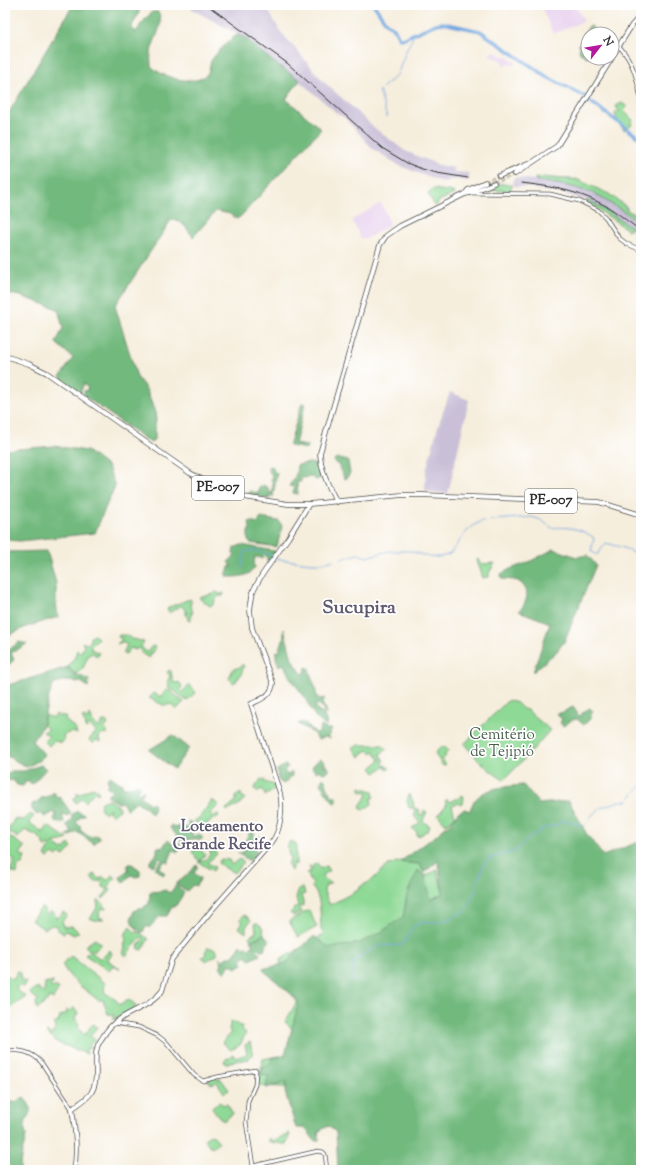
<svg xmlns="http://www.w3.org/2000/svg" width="646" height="1175" viewBox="0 0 646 1175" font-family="'Sorts Mill Goudy',serif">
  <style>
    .built { fill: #e8d2ee }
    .industrial { fill: #c9bfd7 }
    .green { fill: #8ed995; stroke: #5c8260 }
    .forest { fill: #72b97e; stroke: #4e7254 }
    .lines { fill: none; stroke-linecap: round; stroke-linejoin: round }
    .stream { stroke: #72a7df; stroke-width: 1 }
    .canal { stroke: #72a7df; stroke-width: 3.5 }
    .major-tunnel { stroke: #cdc7b9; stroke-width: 4; stroke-dasharray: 4 2; stroke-linecap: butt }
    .minor-casing { stroke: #494846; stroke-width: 4.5 }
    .major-casing { stroke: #494846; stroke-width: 5.5 }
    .minor { stroke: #fff; stroke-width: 3 }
    .major { stroke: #fff; stroke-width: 4 }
    .rail { stroke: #2b2b2b; stroke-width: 1 }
    .labels { text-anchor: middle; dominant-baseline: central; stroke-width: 3.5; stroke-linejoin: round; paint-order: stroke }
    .shield { fill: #fff; stroke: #6b6b6b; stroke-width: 1 }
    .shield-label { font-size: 14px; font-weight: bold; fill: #2b2b2b }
    .park-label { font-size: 15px; fill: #495f4b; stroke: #fff }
    .neighbourhood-label { font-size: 16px; font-weight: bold; fill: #615b70; stroke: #fff }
    .district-label { font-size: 19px; font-weight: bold; fill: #615b70; stroke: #fff }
  </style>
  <rect width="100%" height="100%" fill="#fff"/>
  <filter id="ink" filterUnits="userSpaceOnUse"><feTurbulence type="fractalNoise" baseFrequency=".025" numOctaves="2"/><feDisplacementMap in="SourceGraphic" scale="8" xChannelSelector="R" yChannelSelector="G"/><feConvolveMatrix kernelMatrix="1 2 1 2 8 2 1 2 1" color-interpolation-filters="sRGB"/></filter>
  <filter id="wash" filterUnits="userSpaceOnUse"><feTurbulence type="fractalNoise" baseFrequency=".012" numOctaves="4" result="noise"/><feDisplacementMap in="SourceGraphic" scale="16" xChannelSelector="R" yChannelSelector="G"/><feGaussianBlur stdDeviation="0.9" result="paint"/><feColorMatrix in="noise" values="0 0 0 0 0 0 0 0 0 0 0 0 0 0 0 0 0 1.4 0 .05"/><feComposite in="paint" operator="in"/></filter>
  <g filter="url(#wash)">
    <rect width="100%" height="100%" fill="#f6eedd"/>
    <path class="built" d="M543,5H575L584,21L553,34L541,6Z
      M492,51L505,57L506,55L510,57L509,59L516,62L514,66L508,63L506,66L502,64L503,61L490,56Z
      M381,203L389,221L388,226L366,239H361L352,220Z"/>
    <path class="industrial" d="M189,5H265L280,31L323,81L377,130L405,151L439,165L454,168V172L469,173L468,181L453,179L445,182L436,180L400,166L373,149L345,118L338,114L303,84L269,62L234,32L193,10Z
      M514,177L534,180L535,177H539L570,178L614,199L615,198L628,207V210L641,218L637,220L641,221V238L631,228L589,202L565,194L534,189V188L513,186Z
      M450,392L469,400L448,494L425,491L426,471L438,426Z"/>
    <path class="green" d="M622,103L627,107L624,111L633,120L631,123L632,125L624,130C620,125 616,120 615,113L619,112L616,106Z
      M544,177C551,178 571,180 576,179L609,194L626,207L627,210L639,217L637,220L641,222V225L623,211L593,193L573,187L535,180L537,178Z
      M496,183L512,185L511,189L509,191L482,190Z
      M434,189L453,192L455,195H452L439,201L437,205L435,206L428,194L431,190Z
      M589,200L636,230L641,234V238L635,233L631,228L628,230L586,201Z
      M478,559L482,564L495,563L489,573V577L483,578L477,560Z
      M216,592L220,594L224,593L223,596H219L215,600L214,604L210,606L200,599V596H208L209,594L212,595Z
      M190,599L192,602L190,603L193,613H191V620H188L187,616L185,614L187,613L182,606H180L177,609L175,608L171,613L167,610L169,607Z
      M94,635L98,638L91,646V649L99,653L97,656L92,653L88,656L83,668L76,674L68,667L75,657L77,650L79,652L82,651L84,646L82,642L87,644L91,640L89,638Z
      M119,635H126L133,640L134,639L144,642L141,647L147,652L152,646L156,647L153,653H149L151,656L149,658L141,653V650L138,648L136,650L130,648L126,654L123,653L127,645L122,642L117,644L122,639L118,637Z
      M242,664L244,666L242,672L243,674L239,676V678L236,679L237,681L233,683L229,678L233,669L241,667Z
      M169,670L171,671L173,682L177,683L179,682L182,686L180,690L182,692L189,685L196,692L187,701L168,686L169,684L167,682L170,676L167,672Z
      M168,689L184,702L176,710L170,704L165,706L149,698L154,693L161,697L166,690Z
      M508,700L517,703L523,709L527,710L550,730L530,753L504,780C488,771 476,758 464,744Z
      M56,714L60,717L62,715L66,717L65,720L75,728L77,734L72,732L63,735L64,740L62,743L54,741L49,746L44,741L49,736L43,732L48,729L43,725L45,715L54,718Z
      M90,715C94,721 90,724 100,727L103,721H106L108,724L104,729L108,732L106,735L102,734L99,737L100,742L96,740L93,744L89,740L96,732L90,725L87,729L85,728L86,725L82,718L84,717L87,719Z
      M360,745H383L387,749L380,754L384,761L382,762L384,765L390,768L388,770L384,767L375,773L371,768L380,760L374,751L371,753L368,750L363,753L360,757L352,747Z
      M440,747H445L448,751L445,754L446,756L442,760L446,764L443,766L435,754Z
      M261,779L265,780L264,782L275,785L274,790L265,796L264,791L261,789L258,792L254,789Z
      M94,787L99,792L98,794L95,792H94L85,802L82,798L76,803L73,799L78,796L76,793L77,792L79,794Z
      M360,787L373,791L374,797L371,799L372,804L363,810L360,808L361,804L368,795L366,791L363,792L360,791Z
      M241,793V796L245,798C241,804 233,809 227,811L226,809L236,801V796Z
      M409,794L413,801L414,808L420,810L419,813L420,815L423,814L424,810L427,812L423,820L425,823L430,826L428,831H426L421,835L417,836V832L412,828L420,823L414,816L416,811L412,808H409L407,801Z
      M461,795L464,797L463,803L460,805L458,803L452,805L455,817L446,824L438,815L447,804L445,801L447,799L449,802L455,799H458Z
      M108,799L120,807V809L112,815L109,812L110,809L104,813C100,810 100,806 101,802Z
      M212,800L219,805L210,814L213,817L217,814L219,816L207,823V831L194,821L199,818Z
      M30,814L34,816L29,822L43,833L48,826L68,839L53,843L63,850L69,844L72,847L64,856L60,854L56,857L53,854L48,858L45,856L50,847V844L45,847L43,845V842L37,836L25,830L18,838L8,831L14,819L24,820Z
      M9,836L25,847L20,854L25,857L22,865L18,866L17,874L10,871L15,860L5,855V844Z
      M290,841L296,843V865L293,863V869L291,871L288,864L290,859L287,847Z
      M198,846L205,855L200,861L196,858L192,851Z
      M213,849L217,854L207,863L215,867L213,871L198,862C204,861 207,859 210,854V851Z
      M221,859L229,860L232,865L239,859L244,862L234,873L225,868L218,863Z
      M395,862L419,864L424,872L425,876L437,870L443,893L430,900L308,1088L257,1086L263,1059L289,1054L293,1030L285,1022L297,1002L285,985L280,960L324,934L321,930C320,916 322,898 312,887L313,883L310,881L309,877L307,874L308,872H311L309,865L313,869V865L317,863L321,869L326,866L329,871L322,876L324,879L331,883L325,886L324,892L330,905L358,890L361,886L371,881L388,865L393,864Z
      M94,874L99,879L103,877L107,880L113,875L116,878L108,886L111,891L103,899L102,898L108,890L102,886L103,884L99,881L96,882L91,878Z
      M303,888L305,894L301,895L304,906H300L299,909L302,912L293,916L290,913L298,905L296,899L298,890Z
      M99,900L107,908L105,909L102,908L99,914L100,918H103V920H94L90,919L98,906L97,903Z
      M42,907L46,911L44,912L49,915L51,911L55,915L56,918L59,917L63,912L67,915L62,921L64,927L72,926L79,932L74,935L66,931L63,933L58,930L56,926L52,925L44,929L31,920Z
      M309,910L317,927L298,937L289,921Z
      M245,915L251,920L246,927V933L238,927L243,922L240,919L243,916Z
      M255,923H258L263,928L264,934L251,940L249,937L256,932Z
      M130,927L135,932L137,931L149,939L148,940L142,950L139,949L138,946L144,939L142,937C136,944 131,948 126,956L123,953L125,948L124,945L126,940L125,937L126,933Z
      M95,939L101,944L94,952L92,950H89L85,946Z
      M208,947L217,950V955L206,961L202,957L206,955L205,952Z
      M110,950L112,954L108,959L110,962L120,968L119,969L113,965L109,971L85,955L90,951L99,958H102Z
      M71,956L105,983L104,992L116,1000L120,1005L128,999L137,1006L114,1020V1015L108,1014L103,1000H98C85,989 70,981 62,964Z
      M18,970L21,975V982L26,981V985L22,987L20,985L16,989L26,997L10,1008L5,999V974L13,979Z
      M54,982L50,986L53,988L55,986L59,989L53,999L50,997L41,1007L37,1009L36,1003L38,999L32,996L29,992L37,988L44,993L45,983Z
      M73,1007L78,1013L75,1018L79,1024L78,1029L85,1035L91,1026L94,1024L97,1027L90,1036L97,1041L95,1043L93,1042L90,1043V1048L86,1049L87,1054L56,1042L46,1032L52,1034L55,1030L54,1024L59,1021L60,1016L66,1014L67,1010L71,1011Z
      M231,1021L243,1027L242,1029L246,1033L240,1045L231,1050L222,1042L231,1034L229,1029Z
      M250,1042L253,1055L249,1057V1059L230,1062L226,1064L224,1062L227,1058H229L233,1054L235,1058L247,1054L245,1045Z
      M215,1077L217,1079H221L229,1090L224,1093L217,1082L211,1084L208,1080Z
      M219,1102L224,1105L226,1104L228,1105L233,1114L223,1121L212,1109L213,1106Z
      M288,1132L290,1134L286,1144H280L279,1143H275L268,1141V1139L270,1138L273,1141L280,1139V1137L288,1135Z
      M212,1134L219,1142L212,1148L204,1139Z"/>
    <path class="forest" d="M73,5H138L139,7V12L132,26L134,32L137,31L141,24L152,12H158C166,24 152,41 151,53C150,57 151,62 151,66C161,77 194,87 206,75C210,72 209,66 211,61C215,54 230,39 237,35L244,37L272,61L300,80L286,99L321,129L241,216L237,219L230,214L216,211L193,237C187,229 182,219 171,220L115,306L137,377L146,389L155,412L156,420L155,426V438L151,443L84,396V391L88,389L84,383L80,394L60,377L73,358L56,343L63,328L58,309L20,296L5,293V119Z
      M589,26L593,27L591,34H588L587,47L588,57H586L583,54H581L579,51L580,47L578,44L585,40L583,36Z
      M302,403L305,404L295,444L308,446L307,449L289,446Z
      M54,446L87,451L108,467L115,486L104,511L95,533L20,541L5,540V450Z
      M336,458L348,461L350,473L346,479L344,478L339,464H336L334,460Z
      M310,463L318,465L321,478L316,480L312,477L301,478V482H297L298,494L293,493L295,487L289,486L296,475L297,465Z
      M270,466L273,467L274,472L277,473L273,497L271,494L273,484L271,479L273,477L267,468Z
      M264,485L265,487H268V490L270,492V499L249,495V491L259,493V488Z
      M260,518L279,521L282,526L277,547L250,543L248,541V531H249L250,527L249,523L250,521L258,523Z
      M241,545L275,551V554L270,561H267V557L264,555L262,559L258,557H255L254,564L255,567C250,577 238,577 228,577L226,576L229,567H232L228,562L235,556L233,554L234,548Z
      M554,549L577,557L587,555L596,565L564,642L556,652L533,672L550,623L519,611C528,602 531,589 518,581C513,579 507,580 502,579L501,574L510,569L527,563Z
      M47,551L56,583V602L58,617L26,627L5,637V552Z
      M284,629L292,659L302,674L305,673L306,667L309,668C310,678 317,685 316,695L319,699L324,698L325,700L322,702L324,708H326L327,714H324L323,709L319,704L315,706L320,713H322L327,721L326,726L316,718L303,695L289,676L284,664L279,666L276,658V652L281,650L279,647C284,642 284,636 284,629Z
      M19,642L27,644L11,653L14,660L5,668V653Z
      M68,667L73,673L89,680L88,687L81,682L63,681L54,683L49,696L42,727L32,741L45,755L40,760L27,767L5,755V685L12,684Z
      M573,707L580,717L583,712L590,708L593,712L591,714V718L584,725L577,719L572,720L563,726L560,723L562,719L557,715L558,713H561Z
      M303,722L316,733L319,732L321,726L327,729H330V728L332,730L329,734L330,739L325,737L318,740L312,732L298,724Z
      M173,735L189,748L174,769L149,750Z
      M320,759L325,762V764L322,765L324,766L327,765L329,769V771L323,773L319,770L316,772L312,768L313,765Z
      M41,765L46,769L32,784L27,780L23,786L17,785L13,780L7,781L5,780V774H9L11,771H24Z
      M285,765L288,767L284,770L287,775L292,772V776L283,784L278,780L277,770Z
      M110,776L122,784V787C129,787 130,788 138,784L141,787L137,791L138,793L143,790V794L140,796L141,798L142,797L150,804L152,802L154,806L152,814L146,808L136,801L127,810L122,802L118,803L108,796L107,795L112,792L106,786L109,784L107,779Z
      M323,778L325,780L330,794L337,798V802L334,803L320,784Z
      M523,785L539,804L569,801L586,833L603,856L641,841V1170H338L336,1132L328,1126L318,1132L319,1140L315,1141L305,1128H296L285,1092L287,1082L266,1088L268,1076L261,1075L263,1066L271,1063L272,1058L285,1055L299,1001L262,969L287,963L293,955L314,936L329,948L360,943L381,932L403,917L407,894L418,870L425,876L431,900L443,893L438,861L425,872L419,864L400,862C414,851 453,826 458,812L465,809L470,811C475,787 504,787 523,785Z
      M54,792L57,798L59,796L71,813L69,815L62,816L64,821L62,824L58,821L56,822L54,819L56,815L54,812L45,817L40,813L37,815L32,810V804L38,802V801L41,799V798L49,796Z
      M77,811L85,815L80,817L76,822L81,827L80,830L88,836L93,837L96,835L100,838L94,844L77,832L69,837L67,835L72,832L66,825L73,819L71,815Z
      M189,821L197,827L196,830L191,834L194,836L199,834L203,838L199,841C191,836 185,841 179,847L178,845L182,841L170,828L171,825L177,828L178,826L187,828L189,825L187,822Z
      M251,831L255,834L252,835L255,838L260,836L261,839L255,848L257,852L250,861L237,853H242L247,846L244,842Z
      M168,840L180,850L178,852L173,850L168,863L166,860L159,868L165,873L163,875L155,868L162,860L160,858L153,866L150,864V861C154,857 158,855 157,848L160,846L161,849Z
      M129,864H132L140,870V876L136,877L131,875L124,882L121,880L120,877L129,869L127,867Z
      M196,865L198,866L194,873L201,878L196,886L193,885L187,891L176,884C183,878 191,873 196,865Z
      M176,885L184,893L175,907H172L167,916H160L149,928L147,926L142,933L133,925L131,919L134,911L140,907L142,910L145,906L149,904L150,892L161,891L165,890L170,893Z
      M264,934L270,941L265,946V949L262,951L259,948L257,950L260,955L250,960L245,956L241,960L243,964L236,968L230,964L225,973L220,968L222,963L219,958L222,961L227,957H232L241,945L244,948L246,947L250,948L253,945L251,940Z
      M24,1098C37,1111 26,1114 25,1126C24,1130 26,1133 26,1136C24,1148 20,1156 20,1170H5L6,1154L10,1148L8,1145L10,1138L8,1135C9,1127 11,1118 5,1111V1102H15Z"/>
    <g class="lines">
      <path class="stream" d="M382,88L395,77L398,73L406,51L413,37V34
        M379,90L387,117
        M410,551L429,557H441L450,554L467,531L476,524L482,521L532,517L541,520L552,528C567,526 583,529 594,538L591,551L597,555L606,543L624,548L641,557
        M276,559L312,563H323L334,560
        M341,559L358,554L367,557L389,551H409
        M242,568L244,552C253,549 266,552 274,557
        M588,820L598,809L603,807L620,801H627L641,786
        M584,826L586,824
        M353,982V966L356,959L378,946L401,945L405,942L414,926L421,923L444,921L465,911L475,892L483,865L490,858L515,851L529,838L544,828L557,825L562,820L576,823L581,826"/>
      <path class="canal" d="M374,5L387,24L394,28L399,38L402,39L436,24L443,23L480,31L547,77L584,96
        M588,100L641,139"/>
    </g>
  </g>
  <g filter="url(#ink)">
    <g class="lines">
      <path class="major-tunnel" d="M485,182L499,176
        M494,183L515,174"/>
      <g class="minor-casing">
        <path id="minor" d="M619,46C634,63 637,78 641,100
          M470,193L550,194L579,201L598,210L606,218L619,238L627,244L641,250
          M114,1023L139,1027L158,1036L167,1043L194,1075L203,1081L217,1077L256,1070L255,1085L248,1101L247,1114L246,1122L253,1166L318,1151L323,1152L325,1154L327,1170
          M5,1050C21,1051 29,1050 41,1062L72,1109"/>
      </g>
      <g class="major-casing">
        <path id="major" d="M612,57L632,25L641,15
          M515,174L557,146L612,58
          M499,176L528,164
          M465,194L468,190L485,182
          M5,356L29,364L47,373L190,473L216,487L231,493L244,497L288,504H309L402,495H422L599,502L641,515
          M337,502C328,486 321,471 320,453L380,245L386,236L400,226L465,194L470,193L494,183
          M74,1170C78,1150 75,1129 72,1109C78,1104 86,1100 91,1093C100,1079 93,1063 97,1048C98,1043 103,1037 106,1032C120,1012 148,1010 162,991L172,959L176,954L211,911L272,842C281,830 283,808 280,793L251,704C261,699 272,696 273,683L252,628L250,610L252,596L254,589L262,575L288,538L309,504"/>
      </g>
      <use href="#minor" class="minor"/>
      <use href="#major" class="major"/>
      <path class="rail" d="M207,5L287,63L382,148L407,163L422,169L437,173L468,178
        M521,183C548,186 574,190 598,202C614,209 627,221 641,231"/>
    </g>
  </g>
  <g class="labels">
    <g class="shield">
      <rect x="192" y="476" width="52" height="24" rx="3"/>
      <rect x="525" y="489" width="52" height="24" rx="3"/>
    </g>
    <g class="shield-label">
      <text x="218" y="488">PE-007</text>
      <text x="551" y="501">PE-007</text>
    </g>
    <g class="park-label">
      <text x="502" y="735">Cemitério<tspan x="502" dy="17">de Tejipió</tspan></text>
    </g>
    <g class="neighbourhood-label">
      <text x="222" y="827">Loteamento<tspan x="222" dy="18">Grande Recife</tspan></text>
    </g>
    <g class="district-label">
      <text x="359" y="608">Sucupira</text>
    </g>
  </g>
  <rect width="646" height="1175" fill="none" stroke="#fff" stroke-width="20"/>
  <g transform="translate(600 46) rotate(59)"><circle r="19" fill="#ffffff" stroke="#aaaaaa"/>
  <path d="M0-3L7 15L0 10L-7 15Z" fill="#b5179e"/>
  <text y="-6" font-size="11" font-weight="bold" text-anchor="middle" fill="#2b2b2b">N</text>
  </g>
</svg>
